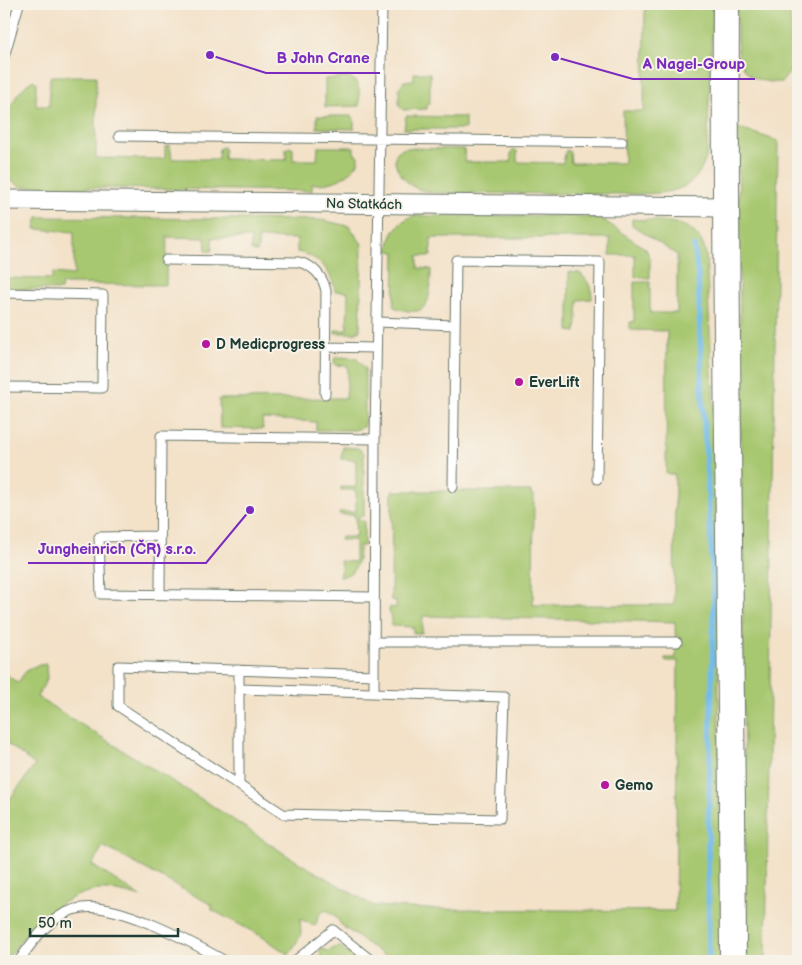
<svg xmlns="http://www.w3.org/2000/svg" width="802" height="965" viewBox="0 0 802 965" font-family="'Balsamiq Sans',sans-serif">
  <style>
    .green { fill: #a7c770; stroke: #638252 }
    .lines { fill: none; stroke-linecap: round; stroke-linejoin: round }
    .stream { stroke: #72bceb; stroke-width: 5.5 }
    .lane-casing { stroke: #697668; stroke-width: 11 }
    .street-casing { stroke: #697668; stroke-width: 21 }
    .secondary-casing { stroke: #697668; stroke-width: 28 }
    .lane { stroke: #fff; stroke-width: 9 }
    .street { stroke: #fff; stroke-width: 19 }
    .secondary { stroke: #fff; stroke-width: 26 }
    .poi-dot { fill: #b5179e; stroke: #f7f3e8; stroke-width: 2 }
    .labels { text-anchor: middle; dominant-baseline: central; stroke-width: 4; stroke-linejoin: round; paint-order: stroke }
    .street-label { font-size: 14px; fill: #1f3d34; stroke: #f7f3e8 }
    .poi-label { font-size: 14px; font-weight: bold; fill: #1f3d34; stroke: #f7f3e8; text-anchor: start }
    .leader { fill: none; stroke: #7b2cbf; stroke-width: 2 }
    .callout-dot { fill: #7b2cbf; stroke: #f7f3e8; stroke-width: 2 }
    .callout-label { font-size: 15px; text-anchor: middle; font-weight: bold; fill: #7b2cbf; stroke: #f7f3e8; stroke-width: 4; stroke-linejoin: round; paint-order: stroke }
  </style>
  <rect width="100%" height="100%" fill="#f7f3e8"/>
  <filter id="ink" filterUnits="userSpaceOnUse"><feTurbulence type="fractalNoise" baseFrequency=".02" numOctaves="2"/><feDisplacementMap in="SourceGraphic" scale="10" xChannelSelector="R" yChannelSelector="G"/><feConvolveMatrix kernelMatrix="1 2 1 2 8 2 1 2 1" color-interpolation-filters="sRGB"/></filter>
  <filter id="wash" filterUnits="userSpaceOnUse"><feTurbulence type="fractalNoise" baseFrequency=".0096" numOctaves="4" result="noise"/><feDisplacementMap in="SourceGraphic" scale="20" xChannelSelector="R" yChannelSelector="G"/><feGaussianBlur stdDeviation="1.12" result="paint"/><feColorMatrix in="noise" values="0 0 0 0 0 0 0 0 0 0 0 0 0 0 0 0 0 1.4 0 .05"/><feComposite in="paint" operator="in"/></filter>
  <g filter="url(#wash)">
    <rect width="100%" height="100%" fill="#f3e1c8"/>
    <path class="green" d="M645,4H713L707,154C698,190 673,193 641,194L435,193C427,192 419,190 412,186C399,177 383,150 408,148L464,149L465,162H511V152L514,149L517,151V162L563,163L566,150L570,152L571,163H624L623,111H644Z
      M737,4H789L793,51L792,69L782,82C728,85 738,43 737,4Z
      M414,73H430V104H427V109L403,110L399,106V88L404,81L414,80Z
      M52,76H96V158L165,159V147L170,145L172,159H218L219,149L222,147L224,148V159L286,160V149L290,147L293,149V160H317L318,147H354V153L358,156V163C347,179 331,185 312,184V191L22,187L4,177C4,143 0,101 33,80L36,82V106H49L50,77Z
      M349,77C361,82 360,95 359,106L325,107V79Z
      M317,116H351L354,118V129L317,128Z
      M406,116L465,117V129H404Z
      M738,128L778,141L766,961H746Z
      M413,216H577L602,219L646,249L650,258V278L635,277V255H610V238H431V256H418V268L431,269C430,296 432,322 394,307L395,252L388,251C390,234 397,222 413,216Z
      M38,217L321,220L349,226L362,244L360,330L355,333H335V330H347L348,292L335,291C332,271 317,255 297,252V239L258,238V251L255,252L251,250V238H212V250L209,252L206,250L205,238L167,237L166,285L62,284L61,290L4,289V278L52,279L53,273L74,275V232L35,229Z
      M632,219C663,222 698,217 706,254L717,470L721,961H392L342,926L336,917L326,910L320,913L315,926L300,919L301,935L289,955L261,936L212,910V905L103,846L92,865L141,897C127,893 112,889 99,890C58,895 27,930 6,961H4V807L35,765L4,741V673L18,683C26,669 30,666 46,664L47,679L37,697L211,805L288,856L374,906L430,909L675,911L678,661H665V658H676L675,622L423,616L422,633H413V627L392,626L389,610L390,607L396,608V601L391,600L392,491H531V495H534L533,605H674L675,475L666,473L667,331L630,330V322H634V282H650V313H677V255L632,225Z
      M569,272L580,273C588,281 592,287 592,299L578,300L576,332L569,331Z
      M337,357L356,358L365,368V422L363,427L355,430H316V422L262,419L263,429L220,428L219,399L346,398L348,366L335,365L334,359Z
      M343,447L358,448L364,453V516H359V521H364V546H359C359,561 357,574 340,577V571L342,570L340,561L355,562V540H340L341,537H356L355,515H340L339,512H356V490H341V487H356V460L341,459Z
      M315,946L328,951L339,946L359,961H311L322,955Z"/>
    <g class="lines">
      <path class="stream" d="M694,246L698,276L702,387L714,597L708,842L709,961"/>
    </g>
  </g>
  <g filter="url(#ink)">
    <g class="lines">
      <g class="lane-casing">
        <path id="lane" d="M4,57L19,4
          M119,136L622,142
          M166,260L298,262C313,265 323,276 326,291L325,394
          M4,293L103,295L102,388L4,387
          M377,322L455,325
          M325,347L376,348
          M453,487L456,260L600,262L597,479
          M159,536L99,537L101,594L374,597
          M160,594L161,436L375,439
          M375,642H677
          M239,670V689
          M374,693L375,439L382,4
          M239,785V689L504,697L500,819L283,814L118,706V666L374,675
          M19,961C33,940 54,911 82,908C120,903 191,942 225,961
          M295,961L333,930L372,961"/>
      </g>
      <g class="street-casing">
        <path id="street" d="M4,200L725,207"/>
      </g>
      <g class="secondary-casing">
        <path id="secondary" d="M726,4C724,323 732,642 733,961"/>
      </g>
      <use href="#lane" class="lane"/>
      <use href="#street" class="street"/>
      <use href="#secondary" class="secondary"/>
    </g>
  </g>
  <g class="poi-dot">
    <circle cx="206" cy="344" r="5"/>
    <circle cx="519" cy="382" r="5"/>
    <circle cx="605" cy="785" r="5"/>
  </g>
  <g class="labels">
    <g class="street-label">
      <text transform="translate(364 204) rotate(1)">Na Statkách</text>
    </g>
    <g class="poi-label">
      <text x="216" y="344">D Medicprogress</text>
      <text x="529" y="382">EverLift</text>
      <text x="615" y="785">Gemo</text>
    </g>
  </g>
  <path class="leader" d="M210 55L266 73H380M555 57L633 79H755M250 510L206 563H28"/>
  <g class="callout-dot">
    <circle cx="210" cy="55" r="5"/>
    <circle cx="555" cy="57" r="5"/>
    <circle cx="250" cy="510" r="5"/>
  </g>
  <g class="callout-label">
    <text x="323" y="63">B John Crane</text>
    <text x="694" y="69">A Nagel-Group</text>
    <text x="117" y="554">Jungheinrich (ČR) s.r.o.</text>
  </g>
  <rect width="802" height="965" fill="none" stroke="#f7f3e8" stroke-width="20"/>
  <path d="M30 928v8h148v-8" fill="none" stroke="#1f3d34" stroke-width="2.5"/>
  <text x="38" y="928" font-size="15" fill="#1f3d34" stroke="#f7f3e8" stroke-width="4" paint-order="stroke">50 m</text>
</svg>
